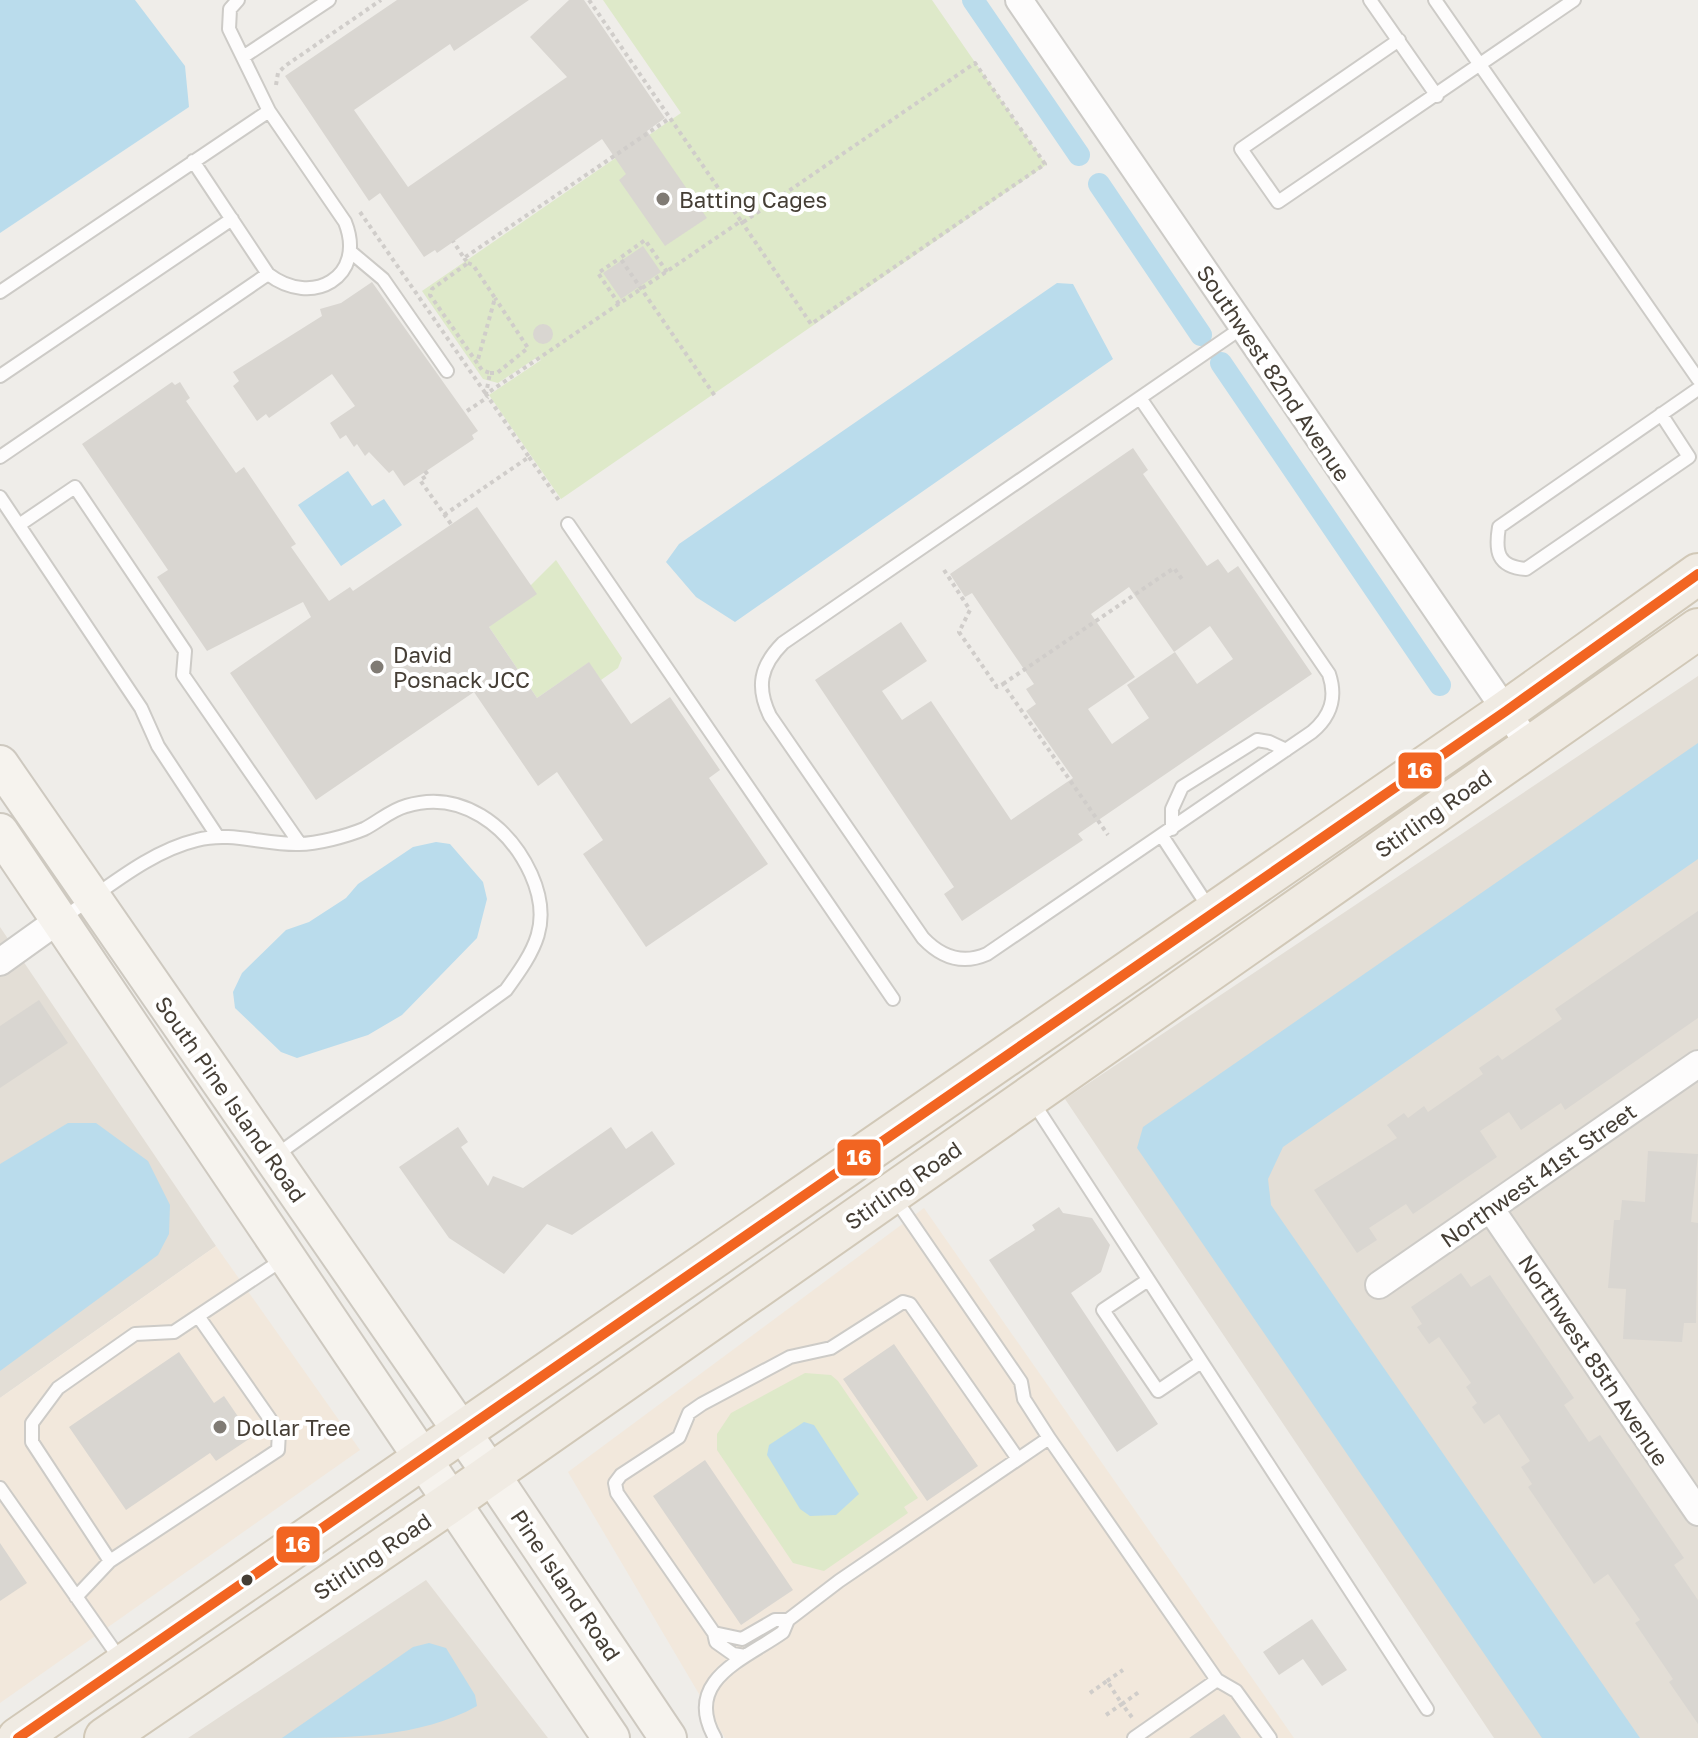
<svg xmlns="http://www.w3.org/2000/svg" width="1698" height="1738" viewBox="0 0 1698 1738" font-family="'Golos Text',sans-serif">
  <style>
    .residential { fill: #e3ded6 }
    .commercial { fill: #f2e8dc }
    .green { fill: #dee9c9 }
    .water { fill: #badcec }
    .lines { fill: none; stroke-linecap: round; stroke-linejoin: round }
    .canal { stroke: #badcec; stroke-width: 22 }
    .building { fill: #d9d6d1; fill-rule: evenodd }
    .lane-casing { stroke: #cdcbc7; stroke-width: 16 }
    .street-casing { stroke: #cdcbc7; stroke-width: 30 }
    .secondary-casing { stroke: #cec9c0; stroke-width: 40 }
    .primary-casing { stroke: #d1c8b7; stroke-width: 44 }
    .path { stroke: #d0cdca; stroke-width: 4; stroke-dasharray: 4 4; stroke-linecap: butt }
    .lane { stroke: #fdfcfc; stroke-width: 12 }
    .street { stroke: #fdfcfc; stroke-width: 26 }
    .secondary { stroke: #f6f3ee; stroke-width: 36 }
    .primary { stroke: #f0ebe3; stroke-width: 40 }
    .bus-1-casing { stroke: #fff; stroke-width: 16 }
    .bus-1 { stroke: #f26522; stroke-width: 10 }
    .poi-dot { fill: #807b74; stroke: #fff; stroke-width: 3 }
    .bus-dot { fill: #453e35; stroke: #fff; stroke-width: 3 }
    .labels { text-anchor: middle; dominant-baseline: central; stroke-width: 8; stroke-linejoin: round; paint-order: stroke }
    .poi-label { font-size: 22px; fill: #453e35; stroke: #fff; text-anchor: start }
    .street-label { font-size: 22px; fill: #453e35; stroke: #fff }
    .line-badge { stroke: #fff; stroke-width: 3 }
    .badge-label { font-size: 22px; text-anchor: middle; font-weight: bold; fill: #fff }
  </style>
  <rect width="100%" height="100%" fill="#efede9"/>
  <path class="residential" d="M1698,676V1738H1494L1065,1099Z
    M0,927L216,1246L0,1398Z
    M426,1580L548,1738H188Z"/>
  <path class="commercial" d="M924,1208L1294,1738H725L568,1472Z
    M216,1246L360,1450L0,1703V1398Z"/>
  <path class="green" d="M603,0H932L1046,165L561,499L489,395L541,360L539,356L498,383L483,379L422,291L681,113Z
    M556,560L622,658L618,668L601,680L588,663L537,698L489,627Z
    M805,1373L831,1375L838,1381L918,1498L904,1507L908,1513L824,1571L793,1563L717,1450V1434L731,1413Z"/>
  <path class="water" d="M0,0H135L185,66L189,107L0,233Z
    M1057,283L1073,284L1113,359L735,622L696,597L666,562L679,544Z
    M348,471L372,506L384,499L402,525L341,566L298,505Z
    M1698,743V859L1283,1147L1268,1179L1271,1205L1640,1738H1542L1137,1148L1143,1127Z
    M436,842L450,844L483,882L487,899L477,938L402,1015L368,1035L297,1058L281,1052L235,1008L233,992L242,973L286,930L309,922L346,898L358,884L413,847Z
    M68,1123H96L148,1161L170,1205L169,1234L158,1255L0,1371V1164Z
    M804,1422L814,1425L859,1494L836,1515L810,1516L800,1509L767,1455L769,1445Z
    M429,1643L446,1648L475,1695L477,1706C420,1738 348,1738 282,1738L413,1647Z"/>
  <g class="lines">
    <path class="canal" d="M973,0L1079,155
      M1099,184L1201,335
      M1221,363L1440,685"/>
  </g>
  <path class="building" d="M397,0H529L454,51L450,44L354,110L408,187L567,77L530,37L569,0H584L665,118L647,131L707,218L665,246L619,180L626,174L602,139L437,253L435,250L424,257L380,193L369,201L285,76Z
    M643,246L661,272L621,299L603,273Z
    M372,282L478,431L472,435L474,439L404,486L393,470L389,473L369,452L365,456L357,444L354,447L346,435L340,439L330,423L355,406L332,374L269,418L266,414L257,421L233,386L239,381L233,372L322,316L320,309L341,303Z
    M533 334a10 10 0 1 1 20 0a10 10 0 1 1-20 0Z
    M172,382L175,385L180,382L190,398L186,401L236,473L244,467L296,544L291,547L329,601L350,587L353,591L477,507L537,594L489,627L537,698L589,662L631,724L670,697L720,770L709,778L768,864L646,947L583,854L603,840L557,772L538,786L474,692L316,800L230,673L311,617L303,602L207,651L157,577L168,570L82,444Z
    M1133,448L1148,470L1143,474L1207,566L1218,559L1228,573L1238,566L1312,674L1078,834L1083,840L962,921L944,894L954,887L815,680L901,622L927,661L882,691L902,720L931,701L1011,820L1073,778L1026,711L1036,704L1026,689L1034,684L972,593L965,597L950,574ZM1129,587L1174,652L1210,626L1233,659L1197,684L1175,652L1127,685L1149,718L1112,744L1088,709L1135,677L1091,614Z
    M1698,911V1018L1565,1110L1561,1103L1521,1130L1509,1112L1480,1131L1497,1157L1413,1214L1406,1204L1369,1228L1377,1240L1357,1253L1314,1190L1397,1138L1387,1125L1404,1113L1408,1118L1424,1106L1428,1112L1483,1074L1479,1068L1498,1055L1502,1060L1562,1019L1555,1009Z
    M39,1000L68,1043L0,1088V1026Z
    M458,1127L468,1142L461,1147L488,1186L493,1176L523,1188L611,1127L626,1149L652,1131L675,1164L572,1235L547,1224L504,1274L449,1238L399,1167Z
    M1648,1151L1698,1154L1691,1222L1698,1223L1696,1323H1684L1682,1342L1623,1339L1626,1289L1608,1288L1614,1220H1620L1622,1200L1645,1202Z
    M1059,1207L1063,1213L1092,1218L1110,1245L1101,1272L1071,1293L1158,1424L1117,1452L989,1260L1035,1230L1032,1225Z
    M1461,1273L1471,1287L1490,1275L1574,1398L1564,1405L1589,1442L1600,1435L1684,1558L1674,1565L1698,1600V1724L1669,1682L1673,1679L1635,1623L1640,1620L1608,1574L1594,1584L1528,1487L1532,1484L1521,1467L1530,1461L1499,1414L1484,1424L1472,1407L1477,1403L1466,1387L1471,1383L1439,1337L1429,1344L1417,1327L1422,1324L1411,1307Z
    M894,1344L978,1466L927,1501L843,1379Z
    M179,1352L214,1403L224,1396L252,1437L216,1461L210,1453L126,1510L69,1427Z
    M705,1460L793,1590L741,1625L653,1496Z
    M0,1543L27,1583L0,1601Z
    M1312,1619L1347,1670L1322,1686L1303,1659L1279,1675L1263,1652Z
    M1224,1714L1241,1738H1189Z"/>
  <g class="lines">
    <g class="lane-casing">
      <path id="lane" d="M1370,0L1437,96
        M1435,0L1698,379
        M1399,40L1241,149L1278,202L1574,0
        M243,57L329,0
        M193,161L268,274C312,308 367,277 345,222L269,111L229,29L230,9L238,0
        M352,253L383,279L447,371
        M0,292L269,111
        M0,376L232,219
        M1140,398L1329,674C1337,698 1331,716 1312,732L987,954C962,965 941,957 923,938L770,716C756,687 760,666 783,643L1243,327
        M1661,414L1689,457L1526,569C1497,567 1495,551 1499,527L1698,389
        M0,457L268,274
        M0,497L141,708L158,746L218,837
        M568,524L893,999
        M19,525L75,487L185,651L183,675L300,844
        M1172,829V809L1182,787L1257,740L1269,742L1286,750
        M1162,836L1211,911
        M61,919C103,892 147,852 197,840C231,831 265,845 299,844C317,844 347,836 364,829C378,822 391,810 406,806C461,789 509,826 531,874C553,923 535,950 506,990L275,1156
        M1033,1102L1427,1709
        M894,1197L1021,1382L1024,1399L1049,1438L1217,1680L1134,1738
        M1148,1280L1103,1310L1158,1391L1201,1362
        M0,1488L120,1659
        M110,1561L32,1442V1423L58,1388L135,1334L174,1332L285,1258
        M76,1597L110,1561L278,1450L279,1432L198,1316
        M714,1633L742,1639L775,1620H788
        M745,1656L733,1654L716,1642L714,1633L617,1493L615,1483L621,1475L679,1437L689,1413L702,1404L790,1357L831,1348L903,1302L910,1304L1018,1459
        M1217,1680L1236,1691L1270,1738
        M715,1738C682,1680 745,1659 783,1632L788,1620L839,1581L1049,1438"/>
    </g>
    <g class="street-casing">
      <path id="street" d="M1019,0L1530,746
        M0,962L60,919
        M1490,1208L1698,1512
        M1379,1285L1698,1064"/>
    </g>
    <g class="secondary-casing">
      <path id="secondary" d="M0,764L491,1474L668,1738
        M0,832L611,1738"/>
    </g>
    <g class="primary-casing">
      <path id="primary" d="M18,1738L1506,711L1698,574
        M105,1738L451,1502L1698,629"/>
    </g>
    <path class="path" d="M589,0L670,118
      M276,85L278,73L285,66L381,0
      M360,212L486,394
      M741,221L811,324L1045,164L975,63L742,223
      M464,258L468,263L432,289L430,295L482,370L490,373L486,394
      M468,263L473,265L495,298L477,363
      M667,272L645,240L620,258L715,396
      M619,304L598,273L620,258
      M490,373H497L528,348L495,298
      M467,411L488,397
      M529,457L560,502
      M425,471L428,475L420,480L451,524
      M444,515L529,457L486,394L741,221L670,118L464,258L453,241
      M944,570L970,610L959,632L997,687L1003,684L1108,835
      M1003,684L1174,568L1184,582
      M1107,1681L1123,1670
      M1090,1693L1107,1681L1122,1704L1139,1692
      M1106,1715L1122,1704L1134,1720"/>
    <use href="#lane" class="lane"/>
    <use href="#street" class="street"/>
    <use href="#secondary" class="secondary"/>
    <use href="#primary" class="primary"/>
    <g class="bus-1-casing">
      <path id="bus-1" d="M18,1738L1506,711L1698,574"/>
    </g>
    <use href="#bus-1" class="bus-1"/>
  </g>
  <g class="poi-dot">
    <circle cx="663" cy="199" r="8"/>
    <circle cx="377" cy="667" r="8"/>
    <circle cx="220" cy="1427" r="8"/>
  </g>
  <circle class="bus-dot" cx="247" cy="1580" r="7"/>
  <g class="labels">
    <g class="poi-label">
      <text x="679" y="199">Batting Cages</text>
      <text x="393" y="654">David<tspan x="393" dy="25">Posnack JCC</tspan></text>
      <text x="236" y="1427">Dollar Tree</text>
    </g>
    <g class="street-label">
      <text transform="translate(1274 373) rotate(56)">Southwest 82nd Avenue</text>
      <text transform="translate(1433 813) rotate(-35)">Stirling Road</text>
      <text transform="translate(231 1099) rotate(55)">South Pine Island Road</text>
      <text transform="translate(1538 1175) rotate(-35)">Northwest 41st Street</text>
      <text transform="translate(903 1185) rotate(-35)">Stirling Road</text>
      <text transform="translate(1594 1360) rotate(56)">Northwest 85th Avenue</text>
      <text transform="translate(372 1556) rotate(-34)">Stirling Road</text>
      <text transform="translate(566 1585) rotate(56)">Pine Island Road</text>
    </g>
  </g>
  <g class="line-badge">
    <rect x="1397" y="751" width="46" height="39" rx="8" fill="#f26522"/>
    <rect x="836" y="1138" width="46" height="39" rx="8" fill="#f26522"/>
    <rect x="275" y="1525" width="46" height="39" rx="8" fill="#f26522"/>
  </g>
  <g class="badge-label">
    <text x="1420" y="778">16</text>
    <text x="859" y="1165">16</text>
    <text x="298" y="1552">16</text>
  </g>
</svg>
